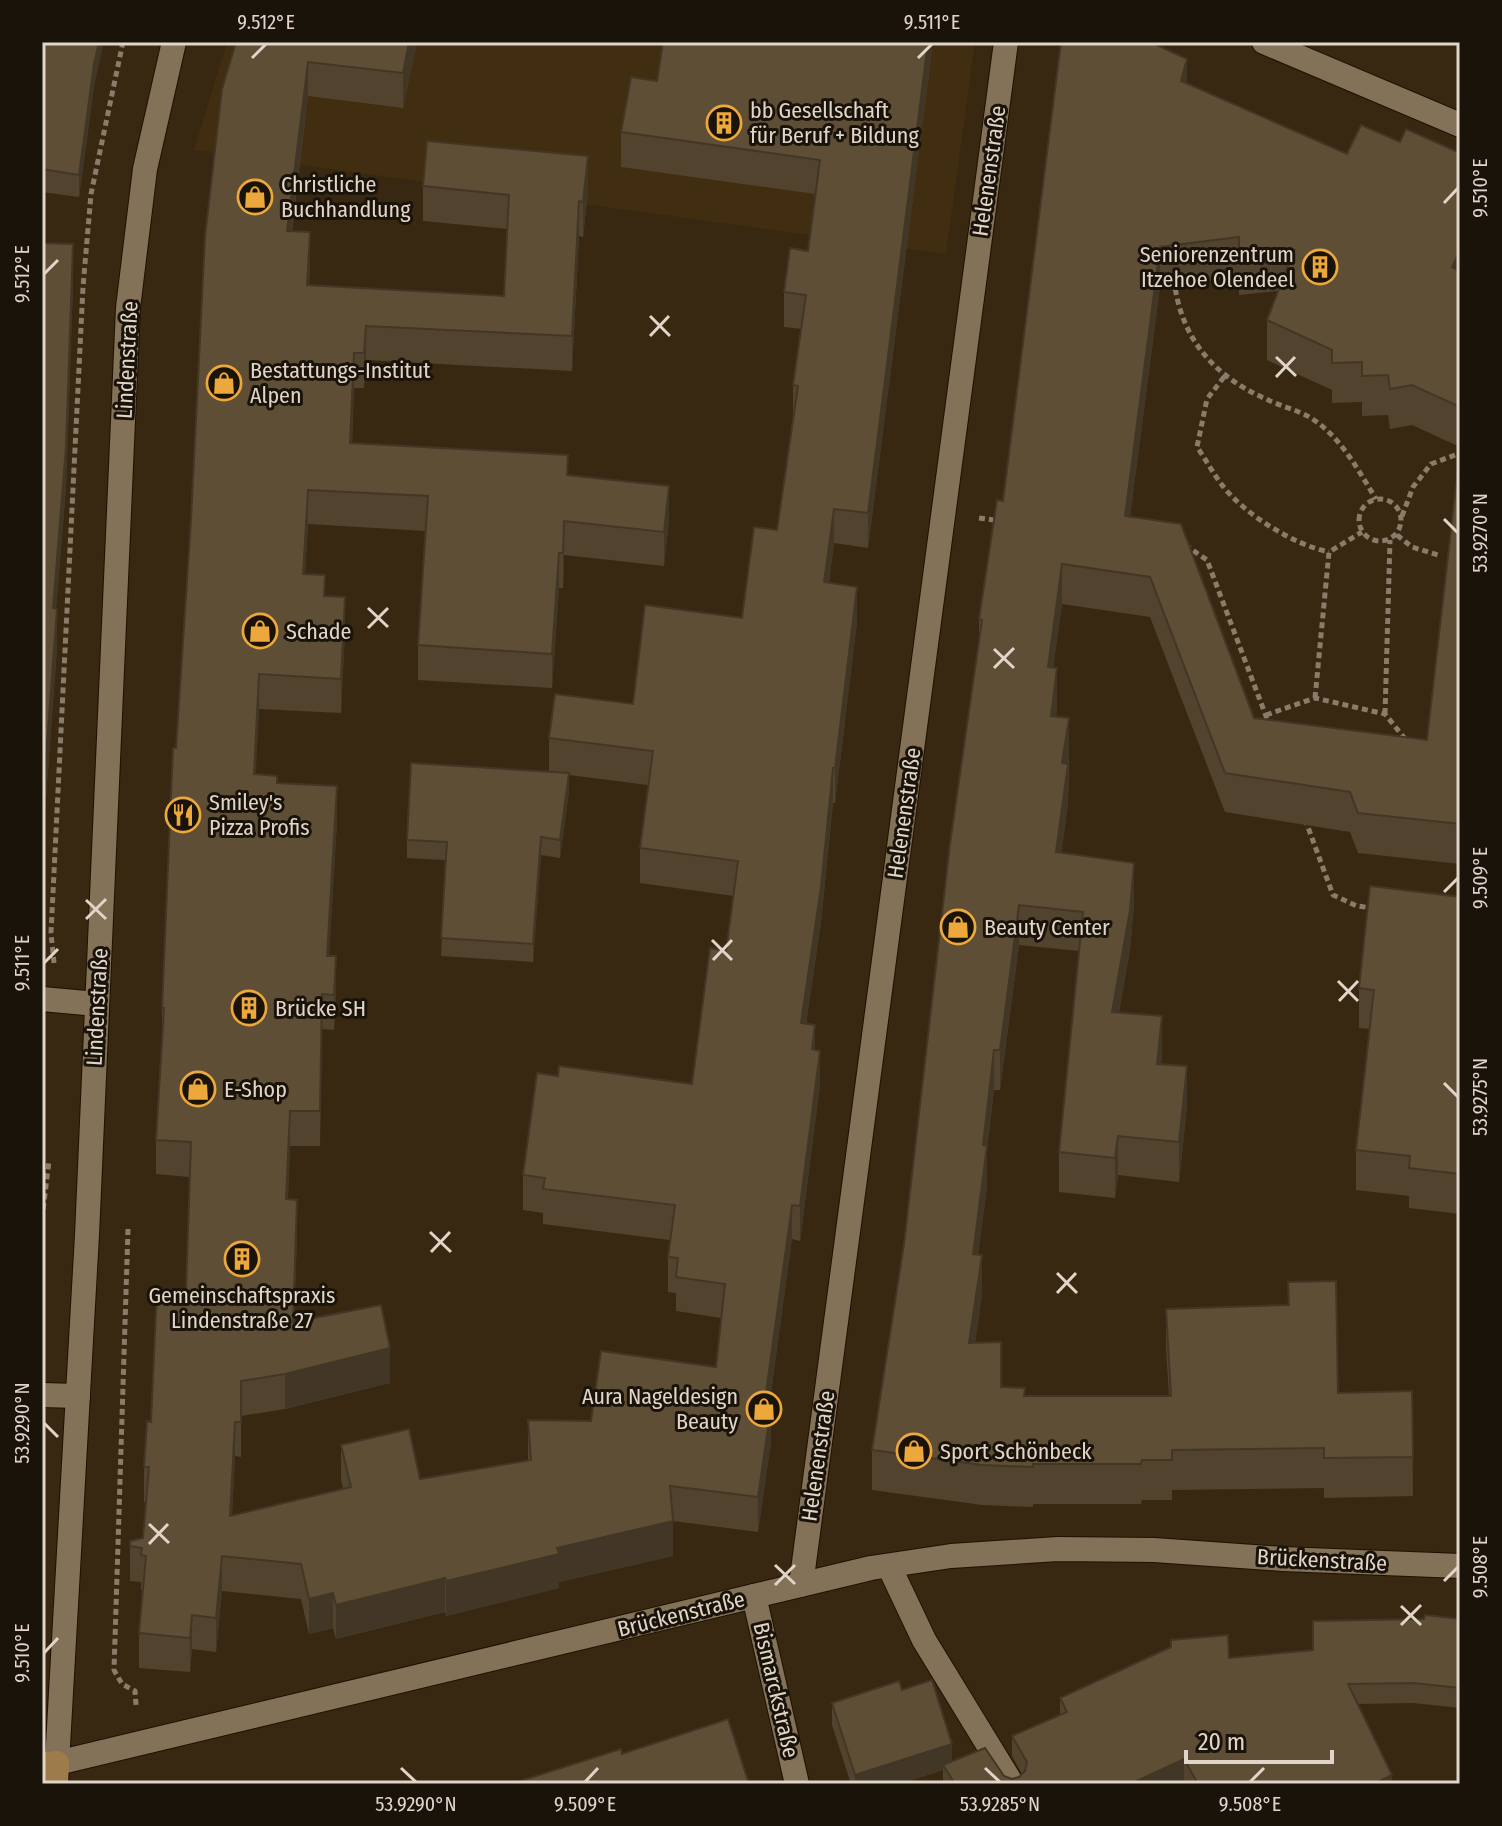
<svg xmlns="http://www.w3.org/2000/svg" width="1502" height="1826" viewBox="0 0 1502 1826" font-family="'Fira Sans Condensed',sans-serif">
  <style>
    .built { fill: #412d0f }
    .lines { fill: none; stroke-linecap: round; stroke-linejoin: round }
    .service-casing { stroke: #1f1100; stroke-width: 26 }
    .minor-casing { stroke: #1f1100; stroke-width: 26 }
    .tertiary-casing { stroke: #1f1100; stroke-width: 26 }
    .secondary-casing { stroke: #1f1100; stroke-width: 26 }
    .primary-casing { stroke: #1f1100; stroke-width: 26 }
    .path { stroke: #897c6a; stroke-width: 5; stroke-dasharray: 6 4; stroke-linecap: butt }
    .service { stroke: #837158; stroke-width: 24 }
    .minor { stroke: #837158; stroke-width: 24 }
    .tertiary { stroke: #837158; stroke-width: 24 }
    .secondary { stroke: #837158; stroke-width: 24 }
    .primary { stroke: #9d7b4a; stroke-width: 24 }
    .wall { fill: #52432e }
    .shaded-wall { fill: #423726 }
    .building { fill: #5f4e36; stroke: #423726; stroke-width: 2 }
    .ticks { fill: none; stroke: #e0d5c8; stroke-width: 3 }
    .labels { text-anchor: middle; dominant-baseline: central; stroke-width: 6; stroke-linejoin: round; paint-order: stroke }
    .poi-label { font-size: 22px; fill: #e0d5c8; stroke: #1a1309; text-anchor: start }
    .street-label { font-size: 22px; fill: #e0d5c8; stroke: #1a1309 }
    .neatline { fill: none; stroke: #e0d5c8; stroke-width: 3 }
    .ticks-label { font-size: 20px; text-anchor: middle; fill: #e0d5c8 }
  </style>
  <rect width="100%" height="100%" fill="#382812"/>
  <path class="built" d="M227,42H975L946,254L194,150Z"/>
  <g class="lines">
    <g class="service-casing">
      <path id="service" d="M42,999L97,1004
        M889,1566L924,1640L1012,1784"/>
    </g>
    <g class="minor-casing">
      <path id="minor" d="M1264,42L1460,125
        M42,1395L78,1396
        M801,1585L1006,42
        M754,1596L797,1784"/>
    </g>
    <g class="tertiary-casing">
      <path id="tertiary" d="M57,1763L871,1568L951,1556L1058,1549L1154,1550L1283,1559L1460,1566"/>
    </g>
    <g class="secondary-casing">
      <path id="secondary" d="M57,1763L87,1235L128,308L145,169L174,42"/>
    </g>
    <g class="primary-casing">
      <path id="primary" d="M42,1765L57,1763L56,1784"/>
    </g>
    <path class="path" d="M1174,279C1180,337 1213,376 1266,399C1280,406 1298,410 1311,418C1341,437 1358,470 1376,499
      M1224,377L1207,399L1197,447C1206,460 1213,473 1222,485C1244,514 1294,545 1329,552
      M1359 520a21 21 0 1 1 42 0a21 21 0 1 1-42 0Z
      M1402,516L1413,487L1431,464L1455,455
      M979,518L1001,521
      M1397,535L1412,547L1441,556
      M1185,545L1207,560L1269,724
      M1315,698L1329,552L1362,532
      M1385,714L1390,540
      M1266,715L1315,698L1385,714L1406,740
      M1305,819L1333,895L1357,906L1372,908
      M54,963L51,933L83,287L91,194L123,42
      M42,1219L49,1161
      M128,1229L114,1670L122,1684L135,1691L136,1705"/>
    <use href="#service" class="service"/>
    <use href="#minor" class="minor"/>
    <use href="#tertiary" class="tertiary"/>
    <use href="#secondary" class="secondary"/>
    <use href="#primary" class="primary"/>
  </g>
  <path class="wall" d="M42,42L94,87L79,197L42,192Z
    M236,42H417L403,108L308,96L292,231L310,267L309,285L504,296L507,229L423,221V186L588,191L583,237L579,236L572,371L366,360L364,388H354L352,444L568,475L669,520L664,566L564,555L563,588H559L552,688L418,680V645L425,531L308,524L305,574L325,596L345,631L341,713L259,709L255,775L277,783L337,821L329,956L336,991L334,1030L322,1029L320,1146H290L288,1199L297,1234L294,1322L390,1383L285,1409L241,1416V1457L235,1456L232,1516L343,1489L341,1480V1445L420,1479L528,1461V1420L591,1421L716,1367L721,1318L676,1311V1293L668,1292V1257L670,1240L543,1224V1213L523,1210V1175L558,1076L692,1084L726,951L734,896L640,883V848L648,785L569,775V791L560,858L541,855L533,962L441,956L445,860L407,858V840L549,772V738L633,704L742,618L777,530L793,417V385L802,329L784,327V292L808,251L815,194L621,167V132L657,81L663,42H933L868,548L834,543L829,583L857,622L835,803H833L821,922L806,1024L815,1050L820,1085L800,1241L792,1239L769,1407L771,1442L758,1532L673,1521V1556L559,1582V1588L446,1616L445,1612L336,1639L333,1628L309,1634L301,1599L222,1591L216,1652L192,1649L190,1672L139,1668V1633L143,1590H141V1582L130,1581V1541L143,1538L146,1502H144V1467L151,1422L186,1290L190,1177L156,1174V1140L162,1043V1008L176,748Z
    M1448,42H1460V47Z
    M1187,83L1347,154L1400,142L1460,153V447L1412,425L1390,429L1388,415L1362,416V402L1332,403V390L1267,360V320L1278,291L1239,295V277L1160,287L1130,517L1254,718L1427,740L1460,452V864L1358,853L1350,832L1225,812L1150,617L1062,604L1053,667L1057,708L1056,716L1069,758L1068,804L1061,853L1134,903L1130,950L1119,1012L1162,1056L1161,1064L1187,1106L1179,1182L1118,1175L1115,1198L1059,1192V1152L1079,951L1019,945L1000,1090H994L987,1150V1186L978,1254L982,1295L975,1343L1001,1387L1025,1396H1169L1166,1349V1309L1288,1305V1282L1338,1393L1412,1391L1413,1496L1324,1498V1488L1172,1490V1500H1142L1141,1504H1033V1507L982,1505L872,1490V1450L904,1244L979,640V619L1003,501Z
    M42,243L73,284L66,487L56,608L57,648L45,811L42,810Z
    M1460,897V1214L1409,1208V1196L1356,1190V1150L1370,1029L1359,1028V988Z
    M1460,1619V1708L1413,1703L1358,1704L1392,1784H1187L1184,1780L1175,1784H943V1770L899,1784H851L832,1725V1703L902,1690L952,1762L1012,1779L1019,1777L1022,1774L1012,1756V1736L1060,1715V1698L1229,1658L1313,1650Z"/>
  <path class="shaded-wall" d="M99,42H104L94,87L79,197V175L94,64Z
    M409,42H417L403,108V73Z
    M928,42H933L868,548V513Z
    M1187,59V99L1181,81Z
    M308,62V96L287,265V231Z
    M588,156V191L583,237V202Z
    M579,201V236L572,371V336Z
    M310,232V267L307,319V285Z
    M73,244V284L66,487L53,648V608Z
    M1160,247V287L1125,556V516Z
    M1460,251V291L1452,267Z
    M366,326V360L364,388V353Z
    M354,353V388L350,478V443Z
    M669,486V520L664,566V532Z
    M308,490V524L303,608V574Z
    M834,509V543L824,617V582Z
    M564,521V555L563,588V553Z
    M559,553V588L552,688V654Z
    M1062,564V604L1048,706V667Z
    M857,587V622L835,803V768Z
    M345,597V631L341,713V679Z
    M57,609V648L45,811V771Z
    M1057,668V708L1051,755V716Z
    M259,674V709L254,809V774Z
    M1069,718V758L1062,803V763Z
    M1068,764V804L1056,892V852Z
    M833,768V803L821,922L801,1058V1023Z
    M569,773V791L560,858V840Z
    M337,786V821L327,991V956Z
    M541,837V855L533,962V944Z
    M1134,863V903L1130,950L1112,1051V1012Z
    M1019,905V945L1000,1090V1050Z
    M336,956V991L334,1030V995Z
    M1162,1016V1056L1157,1104V1064Z
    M815,1025V1060L812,1049Z
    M994,1050V1090L987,1150V1186L973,1294V1254L983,1145Z
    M820,1051V1085L800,1241V1206Z
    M1187,1066V1106L1179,1182V1142Z
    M290,1111V1146L286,1234V1199Z
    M1118,1136V1175L1115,1198V1158Z
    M297,1200V1234L293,1357V1322Z
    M792,1205V1239L764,1442V1407Z
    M982,1255V1295L969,1383V1343Z
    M390,1348V1383L285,1409V1374Z
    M771,1407V1442L758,1532V1497Z
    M235,1422V1456L230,1551V1516Z
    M673,1521V1556L559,1582V1588L446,1616V1581L557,1548Z
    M222,1556V1591L216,1652V1618Z
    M445,1578V1612L336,1639V1605Z
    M333,1593V1628L309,1634V1599Z
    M192,1615V1649L190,1672V1638Z
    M952,1744V1767L943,1765V1770L899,1784H855V1775Z
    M1184,1759V1780L1175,1784H1130Z
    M1392,1775V1784H1373Z"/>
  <path class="building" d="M42,42H99L94,64L79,175L42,169Z
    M236,42H409L403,73L308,62L287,231L310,232L307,285L504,296L509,195L423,186L427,141L588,156L583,202L579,201L572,336L366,326L364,353H354L350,443L568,455L567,475L669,486L664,532L564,521L563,553H559L552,654L418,645L428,496L308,490L303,574L325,575L324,596L345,597L341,679L259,674L254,774L277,776V783L337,786L327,956H336L334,995L322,994L320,1111H290L286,1199L297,1200L293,1322L381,1305L390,1348L285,1374L241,1381V1422H235L230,1516L351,1487L341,1445L409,1429L420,1479L531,1460L528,1420L591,1421L601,1351L716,1367L725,1284L676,1277L678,1258L668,1257L675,1205L543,1189L545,1178L523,1175L537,1073L558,1076L559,1066L692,1084L710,948L726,951L738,861L640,848L653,751L549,738L555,694L633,704L645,605L742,618L754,527L777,530L798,386L793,385L806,295L784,292L790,248L808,251L820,160L621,132L631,77L657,81L663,42H928L868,513L834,509L824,582L857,587L835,768H833L821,887L801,1023L815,1025L812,1049L820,1051L800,1206L792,1205L764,1407H771L758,1497L670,1486L673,1521L557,1548L559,1554L446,1581L445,1578L336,1605L333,1593L309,1599L301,1564L222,1556L216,1618L192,1615L190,1638L139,1633L146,1556L141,1555L142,1548L130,1546V1541L143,1538L149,1467H144L147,1421L151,1422L157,1289L186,1290L191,1142L156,1140L164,1008H162L173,748H176L191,520L205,237L222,89Z
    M1061,42H1150L1187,59L1181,81L1347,154L1361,125L1400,142L1406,129L1460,153V251L1452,267L1460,271V407L1412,385L1390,389L1388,375L1362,376V362L1332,363V350L1267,320L1294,250L1239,255V237L1160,247L1125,516L1181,524L1254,718L1427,740L1460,451V824L1358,813L1350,792L1225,773L1150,577L1062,564L1048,667L1057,668L1051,716L1069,718L1062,763L1068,764L1056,852L1134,863L1130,910L1112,1012L1162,1016L1157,1064L1187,1066L1179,1142L1118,1136L1115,1158L1059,1152L1083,912L1019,905L1000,1050H994L983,1145L987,1146L973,1254L982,1255L969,1343L1001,1342V1387L1025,1388L1024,1396H1171L1166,1309L1289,1305L1288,1282L1336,1281L1338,1393L1412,1391L1413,1457L1324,1458V1448L1172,1450V1460H1142L1141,1464H1033V1467L982,1465L872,1450L904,1244L950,844L982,620L979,619L997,500L1003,501Z
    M42,243L73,244L66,447L53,608L57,609L45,771L42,770Z
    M411,763L569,773L560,840L541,837L533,944L441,938L447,842L407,840Z
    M1370,886L1460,897V1174L1409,1168L1410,1156L1356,1150L1374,990L1359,988Z
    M1425,1615L1460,1619V1688L1413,1683L1348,1684L1392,1775L1373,1784H1198L1184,1759L1130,1784H955L943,1765L985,1748L1004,1776L1012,1779L1019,1777L1025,1771L1027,1762L1012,1736L1067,1712L1060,1698L1171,1647V1640L1228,1635L1229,1658L1313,1650V1621L1424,1619Z
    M932,1680L952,1744L855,1775L832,1703L899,1681L902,1690Z
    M728,1719L749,1784H511L621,1749L622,1754Z"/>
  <path class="ticks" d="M252,58L266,44M918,58L932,44M1444,203L1458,188M44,274L58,260M650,316L670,336M650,336L669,316M1276,357L1296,376M1276,377L1295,357M1444,519L1458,533M368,608L388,627M368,628L388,608M994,649L1014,668M994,668L1014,648M1444,892L1458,878M86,900L106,919M86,919L106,899M712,940L732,960M713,960L732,940M44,963L58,949M1338,981L1358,1001M1339,1001L1358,981M1444,1083L1458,1097M430,1232L451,1252M431,1252L450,1232M1057,1273L1077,1293M1057,1293L1076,1273M44,1423L58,1437M149,1524L169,1543M149,1544L168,1524M775,1565L795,1584M1444,1581L1458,1567M775,1585L795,1565M1401,1606L1421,1625M1401,1625L1421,1605M44,1653L58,1638M401,1768L416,1782M985,1768L1000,1782M585,1782L598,1768M1250,1782L1264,1768"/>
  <defs>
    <g id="building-ring" transform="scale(1.8)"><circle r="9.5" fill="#1a1309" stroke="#eda83b" stroke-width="1.5"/><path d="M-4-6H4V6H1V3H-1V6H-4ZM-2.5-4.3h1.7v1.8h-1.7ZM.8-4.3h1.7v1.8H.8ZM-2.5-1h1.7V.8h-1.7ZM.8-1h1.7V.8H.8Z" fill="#eda83b"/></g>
    <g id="shop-ring" transform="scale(1.8)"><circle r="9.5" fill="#1a1309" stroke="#eda83b" stroke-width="1.5"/><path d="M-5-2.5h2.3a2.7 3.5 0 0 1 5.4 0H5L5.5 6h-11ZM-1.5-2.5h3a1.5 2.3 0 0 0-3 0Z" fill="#eda83b"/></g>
    <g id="restaurant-ring" transform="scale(1.8)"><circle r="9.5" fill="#1a1309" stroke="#eda83b" stroke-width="1.5"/><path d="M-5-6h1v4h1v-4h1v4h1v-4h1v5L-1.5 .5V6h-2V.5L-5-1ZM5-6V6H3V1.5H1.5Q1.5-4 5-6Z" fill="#eda83b"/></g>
  </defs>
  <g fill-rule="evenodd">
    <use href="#building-ring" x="724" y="123"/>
    <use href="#shop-ring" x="255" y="197"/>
    <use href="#building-ring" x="1320" y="267"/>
    <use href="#shop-ring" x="224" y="383"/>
    <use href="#shop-ring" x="260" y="631"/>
    <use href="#restaurant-ring" x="183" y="815"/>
    <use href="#shop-ring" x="958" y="927"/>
    <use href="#building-ring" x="249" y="1008"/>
    <use href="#shop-ring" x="198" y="1089"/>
    <use href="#building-ring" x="242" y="1259"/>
    <use href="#shop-ring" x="764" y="1409"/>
    <use href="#shop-ring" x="914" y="1451"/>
  </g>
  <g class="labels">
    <g class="poi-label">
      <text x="750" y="110">bb Gesellschaft<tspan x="750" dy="25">für Beruf + Bildung</tspan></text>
      <text x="281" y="184">Christliche<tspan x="281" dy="25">Buchhandlung</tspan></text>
      <text x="1294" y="254" text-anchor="end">Seniorenzentrum<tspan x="1294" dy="25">Itzehoe Olendeel</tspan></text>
      <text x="250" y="370">Bestattungs-Institut<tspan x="250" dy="25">Alpen</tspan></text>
      <text x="286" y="631">Schade</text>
      <text x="209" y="802">Smiley's<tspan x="209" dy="25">Pizza Profis</tspan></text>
      <text x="984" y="927">Beauty Center</text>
      <text x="275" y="1008">Brücke SH</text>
      <text x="224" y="1089">E-Shop</text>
      <text x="242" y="1295" text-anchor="middle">Gemeinschaftspraxis<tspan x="242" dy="25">Lindenstraße 27</tspan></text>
      <text x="738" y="1396" text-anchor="end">Aura Nageldesign<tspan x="738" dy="25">Beauty</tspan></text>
      <text x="940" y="1451">Sport Schönbeck</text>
    </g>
    <g class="street-label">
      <text transform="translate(989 171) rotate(-82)">Helenenstraße</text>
      <text transform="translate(127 360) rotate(-87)">Lindenstraße</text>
      <text transform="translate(904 813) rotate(-82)">Helenenstraße</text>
      <text transform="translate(97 1007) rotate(-87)">Lindenstraße</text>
      <text transform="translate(818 1456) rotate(-82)">Helenenstraße</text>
      <text transform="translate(1322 1560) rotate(3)">Brückenstraße</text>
      <text transform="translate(681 1614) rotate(-14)">Brückenstraße</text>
      <text transform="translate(776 1690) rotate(77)">Bismarckstraße</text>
    </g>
  </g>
  <rect width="1502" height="1826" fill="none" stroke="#1a1309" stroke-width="88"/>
  <path d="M1186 1750v12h146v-12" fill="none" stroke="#e0d5c8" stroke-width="4"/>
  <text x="1198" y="1750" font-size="24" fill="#e0d5c8" stroke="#1a1309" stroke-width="6" paint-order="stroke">20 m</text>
  <rect x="44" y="44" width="1414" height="1738" class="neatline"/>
  <g class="ticks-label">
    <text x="266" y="29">9.512°E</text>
    <text x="932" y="29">9.511°E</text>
    <text transform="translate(1480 188) rotate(-90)" y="7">9.510°E</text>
    <text transform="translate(22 274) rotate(-90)" y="7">9.512°E</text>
    <text transform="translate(1480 533) rotate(-90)" y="7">53.9270°N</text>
    <text transform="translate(1480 878) rotate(-90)" y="7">9.509°E</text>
    <text transform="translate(22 963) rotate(-90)" y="7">9.511°E</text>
    <text transform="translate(1480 1097) rotate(-90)" y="7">53.9275°N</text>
    <text transform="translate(22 1423) rotate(-90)" y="7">53.9290°N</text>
    <text transform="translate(1480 1567) rotate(-90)" y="7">9.508°E</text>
    <text transform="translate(22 1653) rotate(-90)" y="7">9.510°E</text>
    <text x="416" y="1811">53.9290°N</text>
    <text x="585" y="1811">9.509°E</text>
    <text x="1000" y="1811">53.9285°N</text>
    <text x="1250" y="1811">9.508°E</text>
  </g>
</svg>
